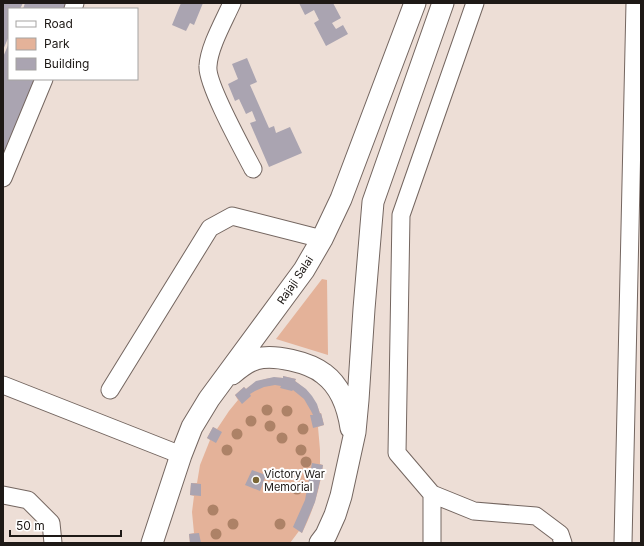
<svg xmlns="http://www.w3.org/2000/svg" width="644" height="546" viewBox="0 0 644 546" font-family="Inter,sans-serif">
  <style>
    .green { fill: #e4b299 }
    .building { fill: #aaa4b1 }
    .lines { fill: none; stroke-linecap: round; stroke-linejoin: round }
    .minor-casing { stroke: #746660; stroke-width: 19 }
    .major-casing { stroke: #746660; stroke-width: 23 }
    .minor { stroke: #fff; stroke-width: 17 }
    .major { stroke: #fff; stroke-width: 21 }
    .tree { fill: #ad8267 }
    .poi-dot { fill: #7b6736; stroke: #fff; stroke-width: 1.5 }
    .labels { text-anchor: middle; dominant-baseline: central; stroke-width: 4; stroke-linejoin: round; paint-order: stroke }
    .street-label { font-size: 11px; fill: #1e1916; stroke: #fff }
    .poi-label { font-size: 11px; fill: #1e1916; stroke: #fff; text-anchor: start }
  </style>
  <rect width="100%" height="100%" fill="#edded6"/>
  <path class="green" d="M322,279L327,280L328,355L276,339Z
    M283,376L296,379L295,381C307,389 316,400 320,413H321L324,425L318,427L320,450V464L323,465C320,489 313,511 302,533L299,531L290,543H190L189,534L194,533L192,512L194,496L190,495L191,483H197L200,465L210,440L207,438L213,427L217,429L229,411L238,400L235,395L244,387L246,389C257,380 268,377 283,378Z"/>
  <path class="building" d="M3,3H23L20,9H9V36L3,50Z
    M25,3H65L72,6L71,9H23Z
    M181,3H203L194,25L190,23L186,31L172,25Z
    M299,3H333L341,18L332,23L336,29L343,25L348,34L326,46L314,23L319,20L314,10L305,15Z
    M9,43V79H42L3,174V57Z
    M247,58L257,82L250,85L269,128L274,126L276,133L290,127L302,153L269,167L250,123L256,121L252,111L246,114L239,99L235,101L228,84L238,79L232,64Z
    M283,376L296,379L295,381L306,389L312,396L317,404L320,414L321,413L324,425L313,428L310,415H313L311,411L304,399L293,390L292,391L280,388L281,386L275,385L264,387L255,391L250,394L251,396L242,404L235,395L244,387L246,389L256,381L274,377L283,378Z
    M213,427L222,432L216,443L207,438Z
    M312,463L323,465L321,477L315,502L302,533L293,527L305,500Z
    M252,470L266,475L260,491L245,485Z
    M191,483L201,484V496L190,495Z
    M199,533L201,543H190L189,534Z"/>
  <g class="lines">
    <g class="minor-casing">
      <path id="minor" d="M232,3C224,21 209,47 208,66C206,83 243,150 253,169
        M475,3L401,215L397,453L432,494L474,511L536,516L560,534L563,543
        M73,9L75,3
        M3,178L44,79
        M3,385L181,455
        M110,390L210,228L232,216L322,239
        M432,494V543
        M3,495L28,500L51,523L53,543
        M623,543L635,3"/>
    </g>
    <g class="major-casing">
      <path id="major" d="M232,374C239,368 248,361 256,359C274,354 309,362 324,374C340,386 348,408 351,428
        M152,543L181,455L192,427L209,399L304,270L322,239L341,199L415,3
        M320,543L326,535L335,515L341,496L355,432L358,400L364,309L373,202L443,3"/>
    </g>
    <use href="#minor" class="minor"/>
    <use href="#major" class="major"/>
  </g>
  <g class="tree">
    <circle cx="267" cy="410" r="5.5"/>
    <circle cx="287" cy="411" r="5.5"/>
    <circle cx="251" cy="421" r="5.5"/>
    <circle cx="270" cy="426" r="5.5"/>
    <circle cx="303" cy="429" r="5.5"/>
    <circle cx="237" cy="434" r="5.5"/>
    <circle cx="282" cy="438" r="5.5"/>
    <circle cx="227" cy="450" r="5.5"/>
    <circle cx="301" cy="450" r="5.5"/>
    <circle cx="306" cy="462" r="5.5"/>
    <circle cx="297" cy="489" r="5.5"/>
    <circle cx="213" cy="510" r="5.5"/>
    <circle cx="233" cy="524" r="5.5"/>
    <circle cx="280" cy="524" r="5.5"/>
    <circle cx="216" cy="534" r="5.5"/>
  </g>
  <circle class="poi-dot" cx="256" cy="480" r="4"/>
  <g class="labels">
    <g class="street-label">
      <text transform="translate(295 280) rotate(-56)">Rajaji Salai</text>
    </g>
    <g class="poi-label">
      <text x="264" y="474">Victory War<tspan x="264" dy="13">Memorial</tspan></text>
    </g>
  </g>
  <rect width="644" height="546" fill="none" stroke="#1e1916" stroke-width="8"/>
  <rect x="8" y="8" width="130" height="72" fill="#ffffff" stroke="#a5a3a2"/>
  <rect x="16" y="21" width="20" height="6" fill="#ffffff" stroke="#a5a3a2"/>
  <text x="44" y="28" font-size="12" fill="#1e1916">Road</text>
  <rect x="16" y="38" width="20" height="12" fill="#e4b299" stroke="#a5a3a2"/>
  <text x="44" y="48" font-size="12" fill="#1e1916">Park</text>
  <rect x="16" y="58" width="20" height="12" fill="#aaa4b1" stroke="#a5a3a2"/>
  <text x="44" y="68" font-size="12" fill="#1e1916">Building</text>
  <path d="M10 530v6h111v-6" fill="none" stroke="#1e1916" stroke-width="2"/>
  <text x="16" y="530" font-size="12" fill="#1e1916" stroke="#ffffff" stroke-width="3" paint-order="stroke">50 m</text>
</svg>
